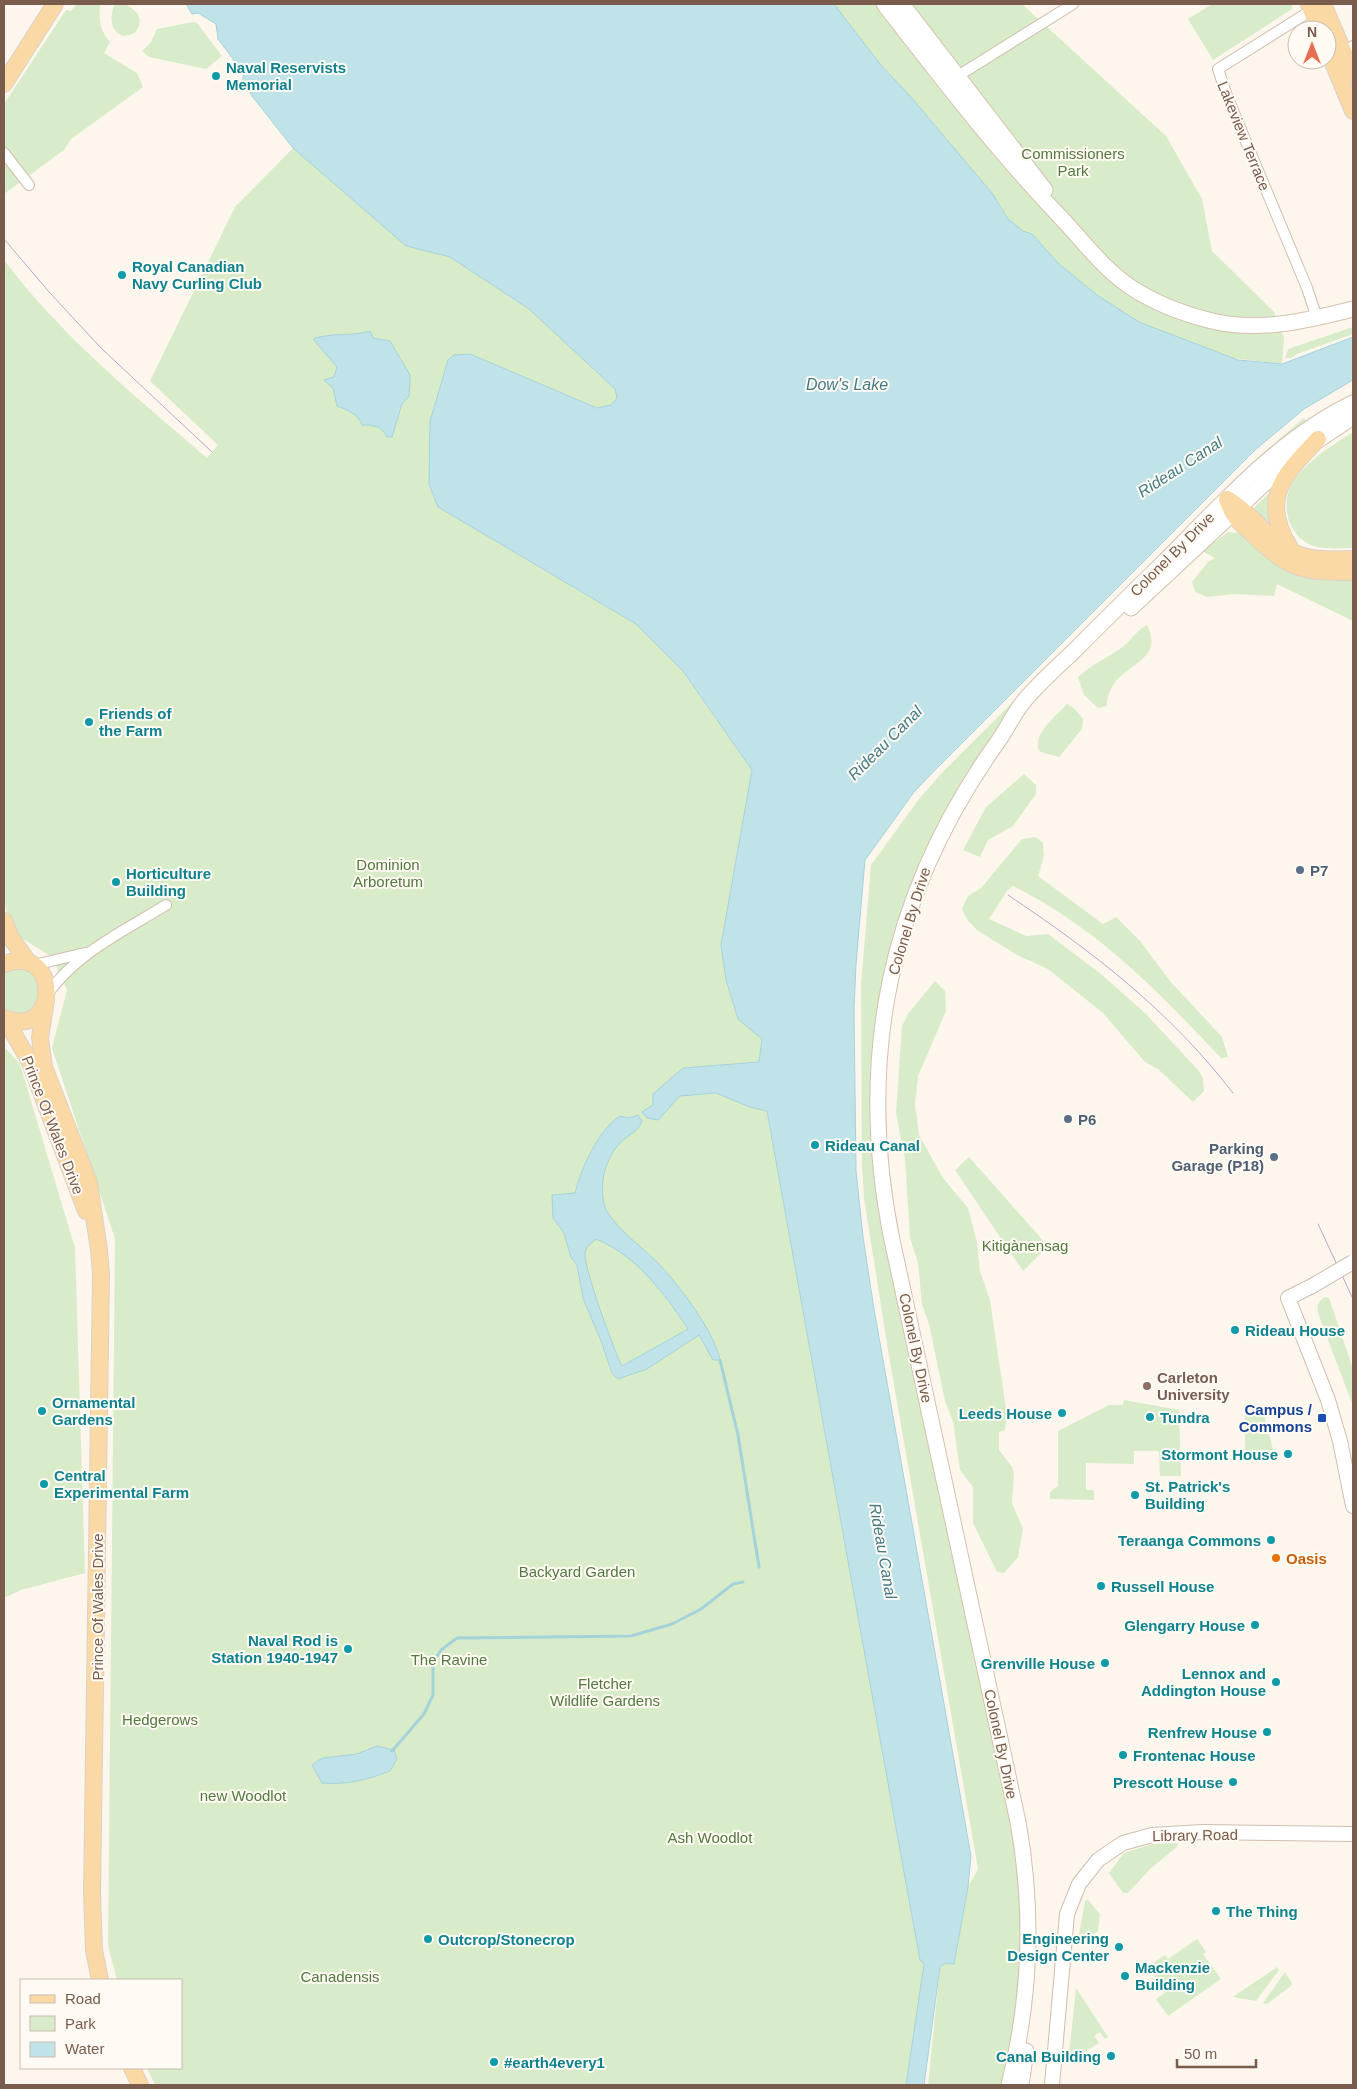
<svg xmlns="http://www.w3.org/2000/svg" width="1357" height="2089" viewBox="0 0 1357 2089" font-family="Arial,sans-serif">
  <style>
    .green { fill: #d8ecc9 }
    .water { fill: #bfe3e8; stroke: #a5d3da; fill-rule: evenodd }
    .lines { fill: none; stroke-linecap: round; stroke-linejoin: round }
    .stream { stroke: #a5d3da; stroke-width: 3 }
    .minor-casing { stroke: #d1beb0; stroke-width: 12 }
    .tertiary-casing { stroke: #d1beb0; stroke-width: 16 }
    .secondary-casing { stroke: #d6c0b0; stroke-width: 17 }
    .primary-casing { stroke: #dad1cd; stroke-width: 18 }
    .minor { stroke: #fff; stroke-width: 10 }
    .tertiary { stroke: #fff; stroke-width: 14 }
    .secondary { stroke: #fff; stroke-width: 15 }
    .primary { stroke: #fbd9a5; stroke-width: 16 }
    .tram { stroke: #b9a8c9; stroke-width: 1 }
    .tertiary-bridge-casing { stroke: #d1beb0; stroke-width: 16; stroke-linecap: butt }
    .tertiary-bridge { stroke: #fff; stroke-width: 14 }
    .culture-dot { fill: #0f9aa8; stroke: #fffaf3; stroke-width: 2 }
    .service-dot { fill: #5c6f8a; stroke: #fffaf3; stroke-width: 2 }
    .education-dot { fill: #8d6e63; stroke: #fffaf3; stroke-width: 2 }
    .transit-dot { fill: #1a4fb4; stroke: #fffaf3; stroke-width: 2 }
    .food-dot { fill: #e8710a; stroke: #fffaf3; stroke-width: 2 }
    .labels { text-anchor: middle; dominant-baseline: central; stroke-width: 4; stroke-linejoin: round; paint-order: stroke }
    .culture-label { font-size: 15px; font-weight: bold; fill: #0d838f; stroke: #fffaf3; text-anchor: start }
    .street-label { font-size: 15px; fill: #7a5c4d; stroke: #fffaf3 }
    .park-label { font-size: 15px; fill: #537a41; stroke: #fffaf3 }
    .service-label { font-size: 15px; font-weight: bold; fill: #4e5e75; stroke: #fffaf3; text-anchor: start }
    .education-label { font-size: 15px; font-weight: bold; fill: #785e54; stroke: #fffaf3; text-anchor: start }
    .transit-label { font-size: 15px; font-weight: bold; fill: #164399; stroke: #fffaf3; text-anchor: end }
    .food-label { font-size: 15px; font-weight: bold; fill: #c56008; stroke: #fffaf3; text-anchor: start }
    .water-label { font-size: 16px; font-style: italic; fill: #437c86; stroke: #fffaf3 }
  </style>
  <rect width="100%" height="100%" fill="#fdf6ec"/>
  <path class="green" d="M77,4H100C99,20 99,29 110,42L104,53L137,73L143,87L71,139L64,150L4,194V104L66,10L71,11Z
    M115,4H126C138,12 145,19 135,33L124,36C110,32 109,16 115,4Z
    M834,4H1022L1166,136L1202,199L1212,251L1274,312L1284,338L1282,364L1232,358L1184,341L1139,322L1097,295L1058,263L1032,234L1023,231L1008,219L992,193L910,96L880,64Z
    M1212,4H1292V9L1213,60L1188,19Z
    M193,22L197,23L222,56L206,69L149,57L142,51L151,42L157,29Z
    M293,148L406,246L450,257L529,309L615,389L617,398L611,405L597,408L470,354L438,507L636,624L683,671L752,770L721,945L726,980L738,1018L762,1039L759,1062L767,1111L902,1861L920,1959L924,1964L906,2085H155L147,2068H181V1980H117L108,1946L115,1239L52,1048L67,990L52,957L15,934L4,903V260C61,336 135,396 207,458L218,445L150,381L235,207Z
    M1353,327V334L1297,354L1291,358H1285L1288,349Z
    M1304,418L1308,424L1006,717C893,870 856,1012 878,1201L1010,1817C1018,1875 1024,1932 1020,1991C1017,2023 1010,2054 1005,2085H928L940,1967L946,1963L954,1964L968,1887L978,1869L888,1350L864,1198L862,1166L861,985L871,865L919,799L940,775L1247,467Z
    M1353,432V548C1341,548 1323,550 1311,545C1288,535 1280,505 1292,484C1306,461 1331,446 1353,432Z
    M1272,490L1278,535L1252,510Z
    M1228,532L1242,533L1353,575V621L1277,584L1274,596L1234,594L1207,597L1195,592L1192,582L1208,562L1215,558L1202,551Z
    M1147,625C1168,667 1108,662 1107,706L1098,708L1084,695L1078,677C1092,664 1109,657 1124,646C1132,639 1137,630 1147,625Z
    M1067,704L1074,708L1083,719L1082,729L1059,757L1040,752C1030,736 1057,715 1067,704Z
    M1024,774L1036,785V794L1013,826L988,840L980,857L963,850L986,807Z
    M1036,837L1043,843L1044,856L1038,876L1103,924L1116,917L1140,941L1170,981L1222,1037L1228,1057L1221,1058C1159,992 1095,926 1013,886L1007,891L989,919L1026,936L1048,934L1101,974L1145,1013L1198,1070L1203,1078L1204,1091L1193,1102L1158,1069L1145,1062L1103,1013L1048,969L1017,955L977,930L968,921L962,909L968,896L981,888L1022,839Z
    M10,969C33,968 34,974 42,993L29,1013L18,1016L4,1010V973Z
    M935,981L945,991L946,1011L918,1076L915,1105L919,1135L943,1178L968,1208L977,1242L980,1271L990,1300L1007,1416L1005,1430L999,1432V1450L1012,1467L1014,1474L1012,1503L1023,1529L1018,1557L1004,1573L997,1572L973,1523V1487L960,1470L953,1421L945,1401L929,1324L922,1304L918,1263L910,1238L905,1159L896,1113L902,1026L908,1014Z
    M4,1047L20,1064L75,1248L85,1573L21,1590L4,1598Z
    M969,1157L1048,1246L1023,1271L955,1170Z
    M1325,1297L1329,1298L1353,1369V1406L1318,1313C1317,1305 1318,1301 1325,1297Z
    M1124,1400L1179,1410L1181,1476H1160L1159,1451H1134V1464L1086,1463V1490H1094V1500L1050,1499V1492L1058,1486V1431L1109,1405H1123Z
    M1245,1415H1264L1275,1457L1261,1459L1260,1455L1245,1457Z
    M1178,1843L1177,1847L1150,1869L1128,1893H1123L1109,1873L1124,1853L1152,1844Z
    M1088,1900L1100,1914L1098,1931L1077,1946L1085,1901Z
    M1197,1939L1206,1952L1203,1954L1221,1979L1168,2016L1156,1999L1166,1992L1148,1966L1165,1955L1168,1959Z
    M1277,1967L1279,1970L1256,2001L1233,1997Z
    M1285,1972L1292,1983L1291,1986L1267,2004L1263,2003Z
    M1076,1988L1108,2037L1105,2039L1100,2032L1094,2036L1099,2043L1072,2060L1069,2056Z"/>
  <path class="water" d="M186,4H834L880,64L910,96L992,193L1008,219L1023,231L1032,234L1058,263L1097,295L1139,322L1238,360L1282,364L1353,337V380L1304,409L1255,450L937,768L914,792L865,860L856,964L854,1009L856,1171L863,1237L874,1309L971,1856L968,1887L954,1964L946,1963L940,1967L924,2085H906L924,1964L920,1960L902,1861L767,1111L750,1107L716,1093L680,1096L658,1120L647,1118L642,1112L653,1105V1094L683,1068L759,1062L762,1039L738,1019L726,980L721,945L752,770L683,671L636,624L438,507L429,484L430,421L448,360L454,355L470,354L597,408L611,405L617,398L615,389L529,309L450,257L406,246L293,148L252,96L243,81V72L218,39L216,24L198,13L192,14Z
    M370,331L373,338L390,341L410,375V382L409,396L402,404L392,437H387C382,426 373,425 362,425C359,414 347,410 337,406L333,388L324,380L334,377L337,367L313,339C332,332 351,337 370,331Z
    M638,1115L642,1121C639,1131 628,1135 621,1142C611,1152 605,1166 603,1180C602,1190 602,1204 608,1213C619,1230 639,1245 654,1259C675,1279 715,1332 720,1360H713L699,1335L647,1369L618,1379L612,1373L601,1341L583,1298L577,1265L571,1257L564,1233L553,1218L552,1195L575,1193C581,1169 598,1130 620,1116L629,1118ZM596,1239C637,1256 664,1293 688,1329L622,1366C614,1351 584,1268 585,1254C585,1248 591,1243 596,1239Z
    M377,1746L394,1750L397,1759L390,1771C367,1780 347,1785 322,1783L312,1765L322,1758L357,1754Z"/>
  <g class="lines">
    <path class="stream" d="M720,1360L738,1435L759,1567
      M392,1751L424,1714L433,1695V1662L441,1650L457,1638L631,1636L672,1624L701,1609L733,1584L743,1582"/>
    <g class="minor-casing">
      <path id="minor" d="M1315,8L1218,69L1227,96L1307,288L1317,318
        M1339,54L1353,46
        M953,79L1073,4
        M4,153L29,185
        M34,965L85,953
        M48,993C78,952 124,931 166,905"/>
    </g>
    <g class="tertiary-casing">
      <path id="tertiary" d="M1312,1286L1288,1298L1328,1400L1340,1441L1353,1506
        M1052,2085L1067,1914L1079,1884L1098,1860L1123,1843L1152,1835L1202,1832L1353,1834"/>
    </g>
    <g class="secondary-casing">
      <path id="secondary" d="M884,4C942,79 999,153 1065,222C1086,245 1105,270 1132,288C1155,303 1181,313 1208,320C1256,333 1306,321 1353,309
        M902,4L1045,190
        M1131,608L1293,457L1353,417
        M1009,2085C1031,1997 1034,1911 1018,1822L892,1240C855,1057 890,892 999,740C1008,727 1014,713 1024,701C1038,684 1055,669 1071,654C1101,624 1131,594 1162,564C1220,506 1278,439 1353,403
        M1021,2085L1026,2051"/>
    </g>
    <g class="primary-casing">
      <path id="primary" d="M1309,4L1319,30
        M1323,4L1353,74
        M1327,48L1353,111
        M4,84L55,4
        M1227,499C1233,518 1241,523 1255,536C1290,571 1305,572 1353,572
        M1227,499C1254,514 1270,545 1300,555C1317,561 1336,559 1353,559
        M1290,548C1259,498 1284,475 1318,439
        M4,921L11,938L29,963
        M4,964C61,942 60,1041 4,1018
        M46,1000L40,1038L44,1067L89,1183L99,1250L101,1274L92,1893L94,1950L100,1980
        M5,1019L29,1060L86,1211
        M132,2068L140,2085"/>
    </g>
    <use href="#minor" class="minor"/>
    <use href="#tertiary" class="tertiary"/>
    <use href="#secondary" class="secondary"/>
    <use href="#primary" class="primary"/>
    <path class="tram" d="M4,239L50,293L101,348L212,452
      M1008,895C1093,952 1169,1010 1233,1093
      M1318,1224L1353,1299"/>
    <g class="tertiary-bridge-casing">
      <path id="tertiary-bridge" d="M1312,1286L1353,1262"/>
    </g>
    <use href="#tertiary-bridge" class="tertiary-bridge"/>
  </g>
  <g class="culture-dot">
    <circle cx="216" cy="76" r="5"/>
    <circle cx="122" cy="275" r="5"/>
    <circle cx="89" cy="722" r="5"/>
    <circle cx="116" cy="882" r="5"/>
    <circle cx="815" cy="1145" r="5"/>
    <circle cx="1235" cy="1330" r="5"/>
    <circle cx="42" cy="1411" r="5"/>
    <circle cx="1062" cy="1413" r="5"/>
    <circle cx="1150" cy="1417" r="5"/>
    <circle cx="1288" cy="1454" r="5"/>
    <circle cx="44" cy="1484" r="5"/>
    <circle cx="1135" cy="1495" r="5"/>
    <circle cx="1271" cy="1540" r="5"/>
    <circle cx="1101" cy="1586" r="5"/>
    <circle cx="1255" cy="1625" r="5"/>
    <circle cx="348" cy="1649" r="5"/>
    <circle cx="1105" cy="1663" r="5"/>
    <circle cx="1276" cy="1682" r="5"/>
    <circle cx="1267" cy="1732" r="5"/>
    <circle cx="1123" cy="1755" r="5"/>
    <circle cx="1233" cy="1782" r="5"/>
    <circle cx="1216" cy="1911" r="5"/>
    <circle cx="428" cy="1939" r="5"/>
    <circle cx="1119" cy="1947" r="5"/>
    <circle cx="1125" cy="1976" r="5"/>
    <circle cx="1111" cy="2056" r="5"/>
    <circle cx="494" cy="2062" r="5"/>
  </g>
  <g class="service-dot">
    <circle cx="1300" cy="870" r="5"/>
    <circle cx="1068" cy="1119" r="5"/>
    <circle cx="1274" cy="1157" r="5"/>
  </g>
  <circle class="education-dot" cx="1147" cy="1386" r="5"/>
  <rect class="transit-dot" x="1317" y="1413" width="10" height="10" rx="2.5"/>
  <circle class="food-dot" cx="1276" cy="1558" r="5"/>
  <g class="labels">
    <g class="culture-label">
      <text x="226" y="67">Naval Reservists<tspan x="226" dy="17">Memorial</tspan></text>
      <text x="132" y="266">Royal Canadian<tspan x="132" dy="17">Navy Curling Club</tspan></text>
      <text x="99" y="713">Friends of<tspan x="99" dy="17">the Farm</tspan></text>
      <text x="126" y="873">Horticulture<tspan x="126" dy="17">Building</tspan></text>
      <text x="825" y="1145">Rideau Canal</text>
      <text x="1245" y="1330">Rideau House</text>
      <text x="52" y="1402">Ornamental<tspan x="52" dy="17">Gardens</tspan></text>
      <text x="1052" y="1413" text-anchor="end">Leeds House</text>
      <text x="1160" y="1417">Tundra</text>
      <text x="1278" y="1454" text-anchor="end">Stormont House</text>
      <text x="54" y="1475">Central<tspan x="54" dy="17">Experimental Farm</tspan></text>
      <text x="1145" y="1486">St. Patrick's<tspan x="1145" dy="17">Building</tspan></text>
      <text x="1261" y="1540" text-anchor="end">Teraanga Commons</text>
      <text x="1111" y="1586">Russell House</text>
      <text x="1245" y="1625" text-anchor="end">Glengarry House</text>
      <text x="338" y="1640" text-anchor="end">Naval Rod is<tspan x="338" dy="17">Station 1940-1947</tspan></text>
      <text x="1095" y="1663" text-anchor="end">Grenville House</text>
      <text x="1266" y="1673" text-anchor="end">Lennox and<tspan x="1266" dy="17">Addington House</tspan></text>
      <text x="1257" y="1732" text-anchor="end">Renfrew House</text>
      <text x="1133" y="1755">Frontenac House</text>
      <text x="1223" y="1782" text-anchor="end">Prescott House</text>
      <text x="1226" y="1911">The Thing</text>
      <text x="1109" y="1938" text-anchor="end">Engineering<tspan x="1109" dy="17">Design Center</tspan></text>
      <text x="438" y="1939">Outcrop/Stonecrop</text>
      <text x="1135" y="1967">Mackenzie<tspan x="1135" dy="17">Building</tspan></text>
      <text x="1101" y="2056" text-anchor="end">Canal Building</text>
      <text x="504" y="2062">#earth4every1</text>
    </g>
    <g class="street-label">
      <text transform="translate(1244 136) rotate(68)">Lakeview Terrace</text>
      <text transform="translate(1172 554) rotate(-45)">Colonel By Drive</text>
      <text transform="translate(909 921) rotate(-73)">Colonel By Drive</text>
      <text transform="translate(53 1125) rotate(69)">Prince Of Wales Drive</text>
      <text transform="translate(916 1348) rotate(78)">Colonel By Drive</text>
      <text transform="translate(97 1607) rotate(-90)">Prince Of Wales Drive</text>
      <text transform="translate(1001 1744) rotate(78)">Colonel By Drive</text>
      <text transform="translate(1195 1835) rotate(-1)">Library Road</text>
    </g>
    <g class="park-label">
      <text x="1073" y="153">Commissioners<tspan x="1073" dy="17">Park</tspan></text>
      <text x="388" y="864">Dominion<tspan x="388" dy="17">Arboretum</tspan></text>
      <text x="1025" y="1245">Kitigànensag</text>
      <text x="577" y="1571">Backyard Garden</text>
      <text x="449" y="1659">The Ravine</text>
      <text x="605" y="1683">Fletcher<tspan x="605" dy="17">Wildlife Gardens</tspan></text>
      <text x="160" y="1719">Hedgerows</text>
      <text x="243" y="1795">new Woodlot</text>
      <text x="710" y="1837">Ash Woodlot</text>
      <text x="340" y="1976">Canadensis</text>
    </g>
    <g class="service-label">
      <text x="1310" y="870">P7</text>
      <text x="1078" y="1119">P6</text>
      <text x="1264" y="1148" text-anchor="end">Parking<tspan x="1264" dy="17">Garage (P18)</tspan></text>
    </g>
    <g class="education-label">
      <text x="1157" y="1377">Carleton<tspan x="1157" dy="17">University</tspan></text>
    </g>
    <g class="transit-label">
      <text x="1312" y="1409">Campus /<tspan x="1312" dy="17">Commons</tspan></text>
    </g>
    <g class="food-label">
      <text x="1286" y="1558">Oasis</text>
    </g>
    <g class="water-label">
      <text x="847" y="384">Dow's Lake</text>
      <text transform="translate(1180 467) rotate(-33)">Rideau Canal</text>
      <text transform="translate(885 743) rotate(-45)">Rideau Canal</text>
      <text transform="translate(883 1551) rotate(80)">Rideau Canal</text>
    </g>
  </g>
  <rect width="1357" height="2089" fill="none" stroke="#7a5c4d" stroke-width="10"/>
  <rect x="20" y="1979" width="162" height="90" fill="#fffaf3" stroke="#cabbb1"/>
  <rect x="30" y="1995" width="25" height="8" fill="#fbd9a5" stroke="#cabbb1"/>
  <text x="65" y="2004" font-size="15" fill="#7a5c4d">Road</text>
  <rect x="30" y="2016" width="25" height="15" fill="#d8ecc9" stroke="#cabbb1"/>
  <text x="65" y="2029" font-size="15" fill="#7a5c4d">Park</text>
  <rect x="30" y="2042" width="25" height="15" fill="#bfe3e8" stroke="#cabbb1"/>
  <text x="65" y="2054" font-size="15" fill="#7a5c4d">Water</text>
  <g transform="translate(1312 45)"><circle r="24" fill="#fffaf3" stroke="#cabbb1"/>
  <path d="M0-4L9 19L0 12L-9 19Z" fill="#e76f51"/>
  <text y="-8" font-size="14" font-weight="bold" text-anchor="middle" fill="#7a5c4d">N</text>
  </g>
  <path d="M1177 2059v8h79v-8" fill="none" stroke="#7a5c4d" stroke-width="2.5"/>
  <text x="1184" y="2059" font-size="15" fill="#7a5c4d" stroke="#fffaf3" stroke-width="4" paint-order="stroke">50 m</text>
</svg>
